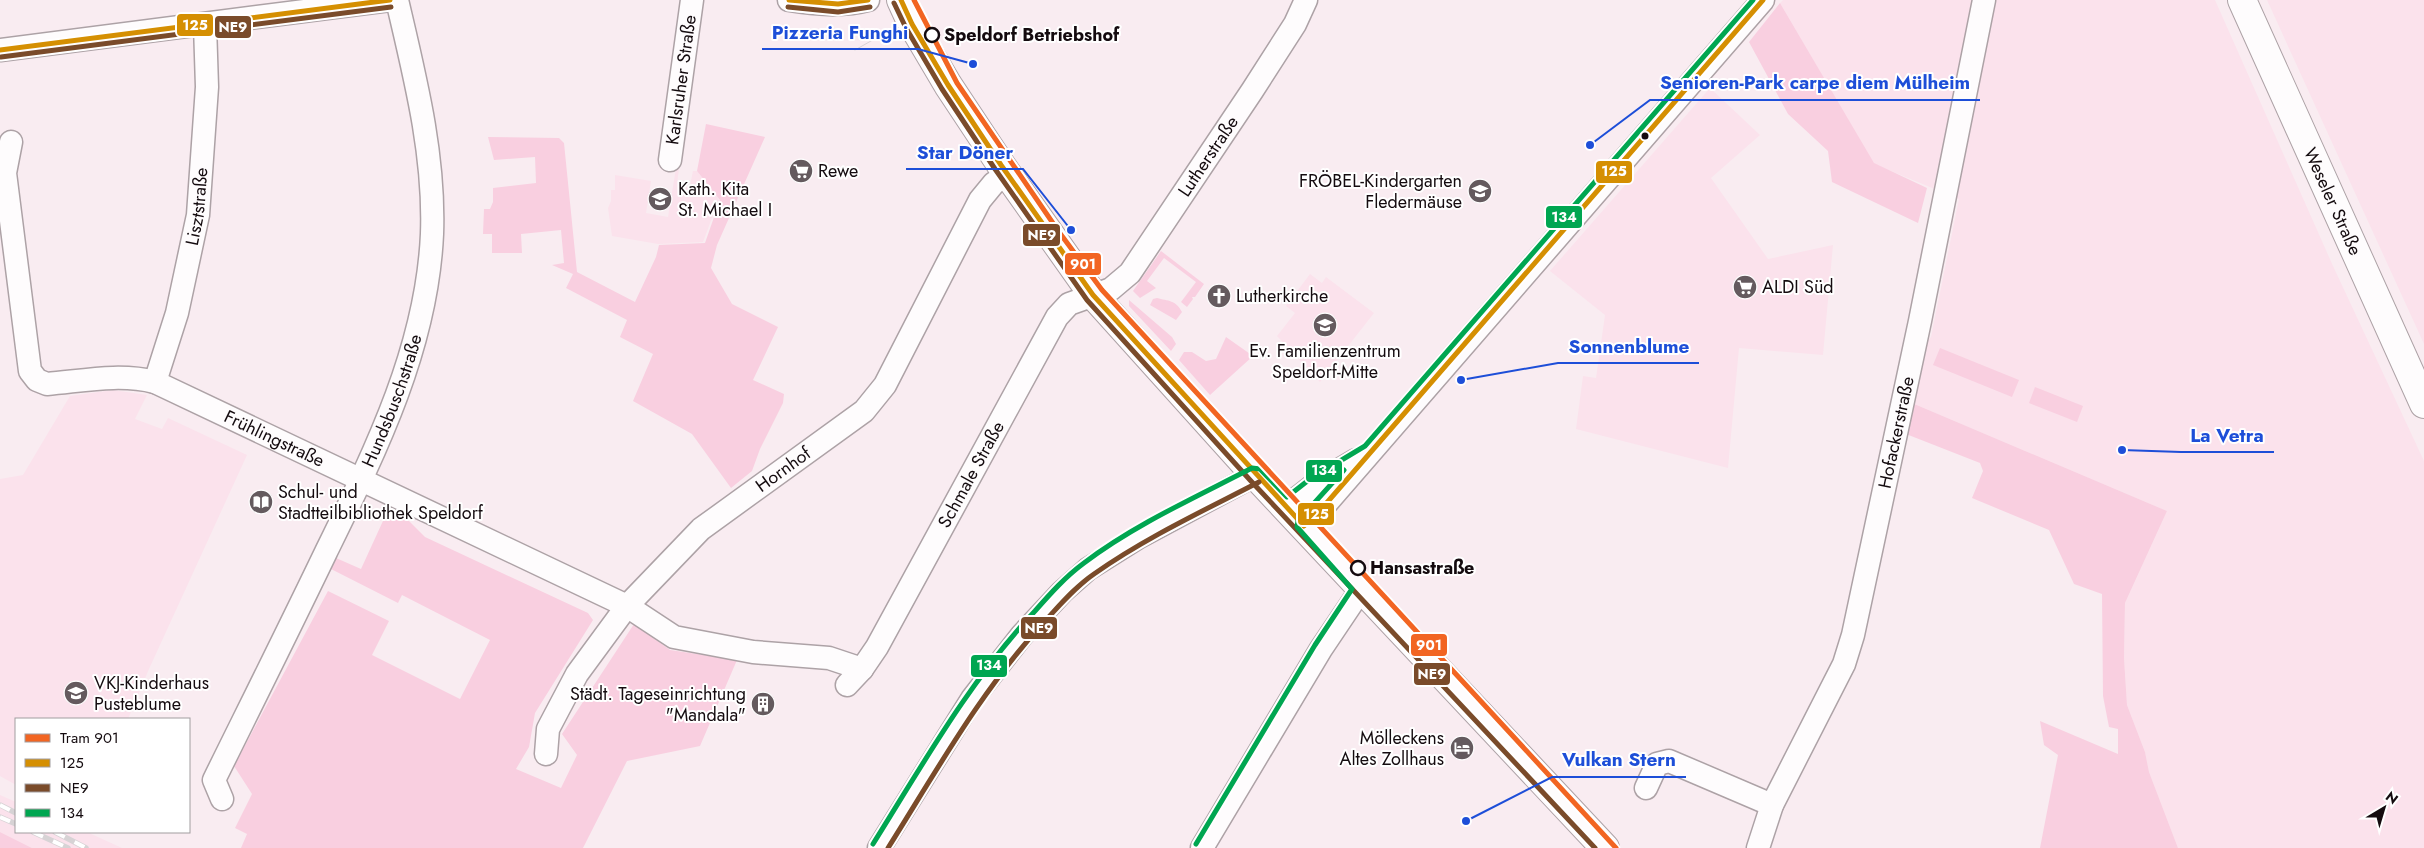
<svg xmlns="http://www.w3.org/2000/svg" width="2424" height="848" viewBox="0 0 2424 848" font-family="Jost,sans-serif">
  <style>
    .built { fill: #fbe2ec }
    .green { fill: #f9cfe0 }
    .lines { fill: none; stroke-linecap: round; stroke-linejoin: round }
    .minor-casing { stroke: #ada2a6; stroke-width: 25 }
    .major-casing { stroke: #ada2a6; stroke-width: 30 }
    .minor { stroke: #fefcfd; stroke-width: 22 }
    .major { stroke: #fefcfd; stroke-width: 28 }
    .tram { stroke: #d7d3d5; stroke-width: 1 }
    .rail-casing { stroke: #d7d3d5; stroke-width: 5.5 }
    .rail { stroke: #fff; stroke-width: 4; stroke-dasharray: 11; stroke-linecap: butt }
    .bus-1-casing { stroke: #fff; stroke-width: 9 }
    .bus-2-casing { stroke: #fff; stroke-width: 9 }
    .bus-3-casing { stroke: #fff; stroke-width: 9 }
    .bus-1 { stroke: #d58f02; stroke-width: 5 }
    .bus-2 { stroke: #7a4b2a; stroke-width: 5 }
    .bus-3 { stroke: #00a651; stroke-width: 5 }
    .tram-1-casing { stroke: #fff; stroke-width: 9 }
    .tram-1 { stroke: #f26522; stroke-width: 5 }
    .stop-dot { fill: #fff; stroke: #140b0f; stroke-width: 2.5 }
    .bus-dot { fill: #140b0f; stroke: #fff; stroke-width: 2 }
    .labels { text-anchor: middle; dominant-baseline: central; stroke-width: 4; stroke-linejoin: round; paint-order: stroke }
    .stop-label { font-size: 18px; font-weight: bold; fill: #140b0f; stroke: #fff; text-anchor: start }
    .street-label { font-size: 18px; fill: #140b0f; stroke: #fff }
    .poi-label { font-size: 18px; fill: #140b0f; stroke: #fff; text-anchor: start }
    .leader { fill: none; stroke: #1d4ed8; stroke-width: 2 }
    .callout-dot { fill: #1d4ed8; stroke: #fff; stroke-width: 2 }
    .callout-label { font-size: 19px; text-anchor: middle; font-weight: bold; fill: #1d4ed8; stroke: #fff; stroke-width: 4; stroke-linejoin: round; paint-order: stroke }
    .line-badge { stroke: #fff; stroke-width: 2 }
    .badge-label { font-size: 14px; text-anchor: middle; font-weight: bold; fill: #fff }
  </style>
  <rect width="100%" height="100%" fill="#f9ecf1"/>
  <path class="built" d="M1783,0H2215L2333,266L2424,461V848H2178L2149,772L2145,752L2127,705L2124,658L2125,603L2167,511L1912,403L1924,344L1931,337L1959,199L1874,164L1780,3Z
    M2267,0H2424V344Z
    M1710,88L1760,135L1711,178L1768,259L1833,245L1823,355L1739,348L1728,468L1576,429L1583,376L1596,378L1605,315L1550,271Z
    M676,168H679L677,183L690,186L693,171H697L719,199L703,242L658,244L612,236L608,208L611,201V190H615V175L651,181L646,213L668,217Z
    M1310,274L1322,283L1326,277L1374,313L1320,382L1277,336L1295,313L1286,306Z
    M113,390L147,395L135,419L162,429L168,418L247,455L149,669L128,719H16V785L0,776V479L23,475L70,396Z
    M0,795L16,802V832H87L122,848H32L0,832Z"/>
  <path class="green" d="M1780,3L1874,163L1927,188L1918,223L1832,182L1828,151L1788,114L1749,42Z
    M706,124L765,137L717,245L711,268L732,304L778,327L753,380L784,394L783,403L760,449L752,471L731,488L692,434L633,401L653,354L620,337L627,320L566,288L573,274L552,265L564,263L561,230L521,234L522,253H492V234H483L484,209H490L493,202V188L536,183L535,157L494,160L488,137L559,138L564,143L577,272L635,302L656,257L659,245L705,243L720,200L697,171Z
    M1161,251L1204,284L1195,297H1192L1193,299L1187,307L1181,302L1196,282L1164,258L1147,281L1156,288L1140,298L1133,291Z
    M1157,298C1168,301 1176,300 1182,312L1176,320L1150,305L1153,299Z
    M1129,300L1172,337L1176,344L1171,351L1129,306Z
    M1226,337L1253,356L1210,395L1179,360L1184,352H1192L1206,361L1216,359Z
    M1940,348L2019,380L2012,397L1933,365Z
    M2035,387L2083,406L2077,422L2029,403Z
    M1912,403L2167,511L2125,603L2124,658L2127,705L2145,752L2149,772L2178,848H2040L2058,755L2044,745L2040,721L2118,754V729L2109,727L2103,696L2102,594L2074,584L2049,530L1972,498L1983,471L1980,463L1906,434Z
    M388,510L406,518L425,537L588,613L593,620L535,713L529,747L516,769L561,788L577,755L562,734L634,624L670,650L737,660L700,746L627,761L583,848H241L247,834L235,828L252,794L234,766L328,591L389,621L372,655L460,699L490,640L402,595L398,603L331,569L336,558L361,569Z
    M0,832L32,848H0Z"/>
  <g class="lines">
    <g class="minor-casing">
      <g id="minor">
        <path d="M789,0C815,4 842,7 868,0"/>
        <path d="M0,50L390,0"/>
        <path id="s1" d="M11,142L5,173L30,371L37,380L47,384C83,381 119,373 155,382L627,606L674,637L753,652L829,658L862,669"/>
        <path id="s2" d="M670,160L692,0"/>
        <path id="s3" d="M155,382L177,313L198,215L207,87L205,25"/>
        <path d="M1286,507L1314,485L1356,460"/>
        <path d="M1304,526L1324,506L1763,0"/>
        <path id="s4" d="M847,685L862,669L877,647L1057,317L1069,304L1111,289L1130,273L1252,91L1295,24L1306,0"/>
        <path id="s5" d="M546,754L548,729L577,674L627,606L701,529L864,411L885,385L980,200L994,183L1008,175"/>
        <path d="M1646,788L1657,764L1669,761L1772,805"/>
        <path id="s6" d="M222,799L214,780C251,705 289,629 326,552C375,452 427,348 432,234C435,155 415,77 397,0"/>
        <path d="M879,848L972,699L1022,635L1062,592L1088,569L1139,537L1255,475"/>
        <path d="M1202,848L1321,649L1362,588"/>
        <path id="s7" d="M1758,848L1772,805L1844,664L1853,635L1920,321L1984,0"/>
      </g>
    </g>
    <g class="major-casing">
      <g id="major">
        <path d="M901,0L912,24L948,85L1001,165L1093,295L1255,475L1605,848"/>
        <path id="s8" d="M2242,0L2424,404"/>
      </g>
    </g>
    <use href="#minor" class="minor"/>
    <use href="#major" class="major"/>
    <path class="tram" d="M855,50L878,37"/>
    <g class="rail-casing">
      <path id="rail" d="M0,805L16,813
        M0,817L16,824
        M33,832L68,848
        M55,832L86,848"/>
    </g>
    <use href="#rail" class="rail"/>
    <g class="bus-1-casing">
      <path id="bus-1" d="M789,0L838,4L868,0
        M901,0L912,24L948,85L1001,165L1093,295L1304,526L1324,506L1763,0
        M0,50L390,0"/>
    </g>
    <g class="bus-2-casing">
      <path id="bus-2" d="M894,3L906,28L942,89L995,169L1087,300L1250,480L1595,848
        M788,7L838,12L870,7
        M1,57L391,7
        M888,848C937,770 982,689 1045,621C1060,605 1075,587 1094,574C1145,538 1203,511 1259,482"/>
    </g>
    <g class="bus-3-casing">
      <path id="bus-3" d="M873,844C923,764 970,680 1035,611C1050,594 1065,577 1084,563C1134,525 1196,497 1252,468L1260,469L1287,497L1310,479L1365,446L1753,0
        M1196,844L1315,645L1352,589L1297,527L1298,521L1344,470"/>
    </g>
    <use href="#bus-1" class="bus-1"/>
    <use href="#bus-2" class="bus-2"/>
    <use href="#bus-3" class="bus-3"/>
    <g class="tram-1-casing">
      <path id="tram-1" d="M914,0L957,83L1059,232L1102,290L1616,848"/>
    </g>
    <use href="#tram-1" class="tram-1"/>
  </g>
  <defs>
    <g id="supermarket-disc" transform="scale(1.25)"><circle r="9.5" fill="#645a5e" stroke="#fff"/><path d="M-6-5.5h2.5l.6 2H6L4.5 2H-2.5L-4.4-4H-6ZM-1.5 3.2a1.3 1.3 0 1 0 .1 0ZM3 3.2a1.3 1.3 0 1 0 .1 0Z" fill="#fff"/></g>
    <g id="school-disc" transform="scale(1.25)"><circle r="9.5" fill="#645a5e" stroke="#fff"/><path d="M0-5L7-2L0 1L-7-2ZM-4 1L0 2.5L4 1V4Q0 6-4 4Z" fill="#fff"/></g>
    <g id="church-disc" transform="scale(1.25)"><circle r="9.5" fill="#645a5e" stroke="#fff"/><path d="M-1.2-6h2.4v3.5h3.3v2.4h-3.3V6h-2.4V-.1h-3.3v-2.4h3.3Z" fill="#fff"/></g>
    <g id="library-disc" transform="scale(1.25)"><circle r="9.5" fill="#645a5e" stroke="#fff"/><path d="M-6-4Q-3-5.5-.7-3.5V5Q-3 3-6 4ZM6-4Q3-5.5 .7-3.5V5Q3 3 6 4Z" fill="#fff"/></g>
    <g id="building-disc" transform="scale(1.25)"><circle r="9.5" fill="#645a5e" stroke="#fff"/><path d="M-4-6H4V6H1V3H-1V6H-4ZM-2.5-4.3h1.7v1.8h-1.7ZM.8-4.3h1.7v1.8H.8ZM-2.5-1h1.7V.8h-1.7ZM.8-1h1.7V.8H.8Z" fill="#fff"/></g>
    <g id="hotel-disc" transform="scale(1.25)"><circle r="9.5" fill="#645a5e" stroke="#fff"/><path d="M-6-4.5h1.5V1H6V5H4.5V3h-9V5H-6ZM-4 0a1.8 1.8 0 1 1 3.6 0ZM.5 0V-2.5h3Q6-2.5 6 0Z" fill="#fff"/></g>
  </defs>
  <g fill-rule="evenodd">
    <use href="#supermarket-disc" x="801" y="171"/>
    <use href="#school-disc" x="1480" y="191"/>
    <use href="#school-disc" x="660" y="199"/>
    <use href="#supermarket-disc" x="1745" y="287"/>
    <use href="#church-disc" x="1219" y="296"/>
    <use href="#school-disc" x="1325" y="325"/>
    <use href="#library-disc" x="261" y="502"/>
    <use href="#school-disc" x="76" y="693"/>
    <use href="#building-disc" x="763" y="704"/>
    <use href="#hotel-disc" x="1462" y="748"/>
  </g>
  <g class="stop-dot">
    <circle cx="932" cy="35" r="7"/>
    <circle cx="1358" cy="568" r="7"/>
  </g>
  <circle class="bus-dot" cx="1645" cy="136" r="4.5"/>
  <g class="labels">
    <g class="stop-label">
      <text x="944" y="35">Speldorf Betriebshof</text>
      <text x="1370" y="568">Hansastraße</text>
    </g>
    <g class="street-label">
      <text stroke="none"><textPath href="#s2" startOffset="81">Karlsruher Straße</textPath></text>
      <text stroke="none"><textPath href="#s4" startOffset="652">Lutherstraße</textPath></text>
      <text stroke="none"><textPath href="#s8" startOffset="221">Weseler Straße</textPath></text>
      <text stroke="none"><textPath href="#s3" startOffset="181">Lisztstraße</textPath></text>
      <text stroke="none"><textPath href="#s6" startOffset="440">Hundsbuschstraße</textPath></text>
      <text stroke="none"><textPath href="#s7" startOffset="441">Hofackerstraße</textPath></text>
      <text stroke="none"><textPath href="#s1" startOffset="494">Frühlingstraße</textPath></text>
      <text stroke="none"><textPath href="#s5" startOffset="380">Hornhof</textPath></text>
      <text stroke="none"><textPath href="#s4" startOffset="245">Schmale Straße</textPath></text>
    </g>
    <g class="poi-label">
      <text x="818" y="171">Rewe</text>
      <text x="1462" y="181" text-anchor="end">FRÖBEL-Kindergarten<tspan x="1462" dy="21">Fledermäuse</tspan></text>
      <text x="678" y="189">Kath. Kita<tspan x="678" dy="21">St. Michael I</tspan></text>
      <text x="1762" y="287">ALDI Süd</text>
      <text x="1236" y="296">Lutherkirche</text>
      <text x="1325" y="351" text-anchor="middle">Ev. Familienzentrum<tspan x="1325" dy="21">Speldorf-Mitte</tspan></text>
      <text x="278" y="492">Schul- und<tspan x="278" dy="21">Stadtteilbibliothek Speldorf</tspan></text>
      <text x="94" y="683">VKJ-Kinderhaus<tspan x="94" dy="21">Pusteblume</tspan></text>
      <text x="746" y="694" text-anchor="end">Städt. Tageseinrichtung<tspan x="746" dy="21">"Mandala"</tspan></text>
      <text x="1444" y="738" text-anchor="end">Mölleckens<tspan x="1444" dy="21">Altes Zollhaus</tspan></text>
    </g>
  </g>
  <path class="leader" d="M973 64L918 49H762M1590 145L1650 100H1980M1071 230L1023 169H906M1461 380L1558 363H1699M2122 450L2181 452H2274M1466 821L1552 777H1686"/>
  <g class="callout-dot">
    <circle cx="973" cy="64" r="5"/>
    <circle cx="1590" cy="145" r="5"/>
    <circle cx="1071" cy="230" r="5"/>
    <circle cx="1461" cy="380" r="5"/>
    <circle cx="2122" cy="450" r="5"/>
    <circle cx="1466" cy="821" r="5"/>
  </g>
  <g class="callout-label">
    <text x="840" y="39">Pizzeria Funghi</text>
    <text x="1815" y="89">Senioren-Park carpe diem Mülheim</text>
    <text x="965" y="159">Star Döner</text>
    <text x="1629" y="353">Sonnenblume</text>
    <text x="2227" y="442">La Vetra</text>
    <text x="1619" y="766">Vulkan Stern</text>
  </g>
  <g class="line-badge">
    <rect x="176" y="13" width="38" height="24" rx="5" fill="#d58f02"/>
    <rect x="214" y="15" width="38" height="24" rx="5" fill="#7a4b2a"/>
    <rect x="1595" y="160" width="38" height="24" rx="5" fill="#d58f02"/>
    <rect x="1545" y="205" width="38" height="24" rx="5" fill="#00a651"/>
    <rect x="1022" y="223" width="39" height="24" rx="5" fill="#7a4b2a"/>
    <rect x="1064" y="252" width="38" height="24" rx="5" fill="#f26522"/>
    <rect x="1305" y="459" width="38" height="24" rx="5" fill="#00a651"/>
    <rect x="1297" y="502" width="38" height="24" rx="5" fill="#d58f02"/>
    <rect x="1020" y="616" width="38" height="24" rx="5" fill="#7a4b2a"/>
    <rect x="1410" y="633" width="38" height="24" rx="5" fill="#f26522"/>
    <rect x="970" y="654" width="38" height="24" rx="5" fill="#00a651"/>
    <rect x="1413" y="662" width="38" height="24" rx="5" fill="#7a4b2a"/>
  </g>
  <g class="badge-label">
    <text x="195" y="30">125</text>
    <text x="233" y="32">NE9</text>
    <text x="1614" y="176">125</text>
    <text x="1564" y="222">134</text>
    <text x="1042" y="240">NE9</text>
    <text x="1083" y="269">901</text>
    <text x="1324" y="475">134</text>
    <text x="1316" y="519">125</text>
    <text x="1039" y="633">NE9</text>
    <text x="1429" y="650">901</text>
    <text x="989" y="670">134</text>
    <text x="1432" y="679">NE9</text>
  </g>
  <rect x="15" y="718" width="175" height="115" fill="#ffffff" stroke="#a19d9f"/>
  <rect x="25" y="734" width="25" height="8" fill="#f26522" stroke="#a19d9f"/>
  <text x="60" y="743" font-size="15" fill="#140b0f">Tram 901</text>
  <rect x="25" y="759" width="25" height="8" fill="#d58f02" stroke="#a19d9f"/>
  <text x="60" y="768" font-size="15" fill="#140b0f">125</text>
  <rect x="25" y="784" width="25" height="8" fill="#7a4b2a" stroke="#a19d9f"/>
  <text x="60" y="793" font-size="15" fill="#140b0f">NE9</text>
  <rect x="25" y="809" width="25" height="8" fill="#00a651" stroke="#a19d9f"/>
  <text x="60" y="818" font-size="15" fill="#140b0f">134</text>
  <g transform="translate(2384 808) rotate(38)" stroke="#ffffff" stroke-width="4" paint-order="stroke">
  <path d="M0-4L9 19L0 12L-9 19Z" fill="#140b0f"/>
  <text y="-8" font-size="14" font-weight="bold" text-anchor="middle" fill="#140b0f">N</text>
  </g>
</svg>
